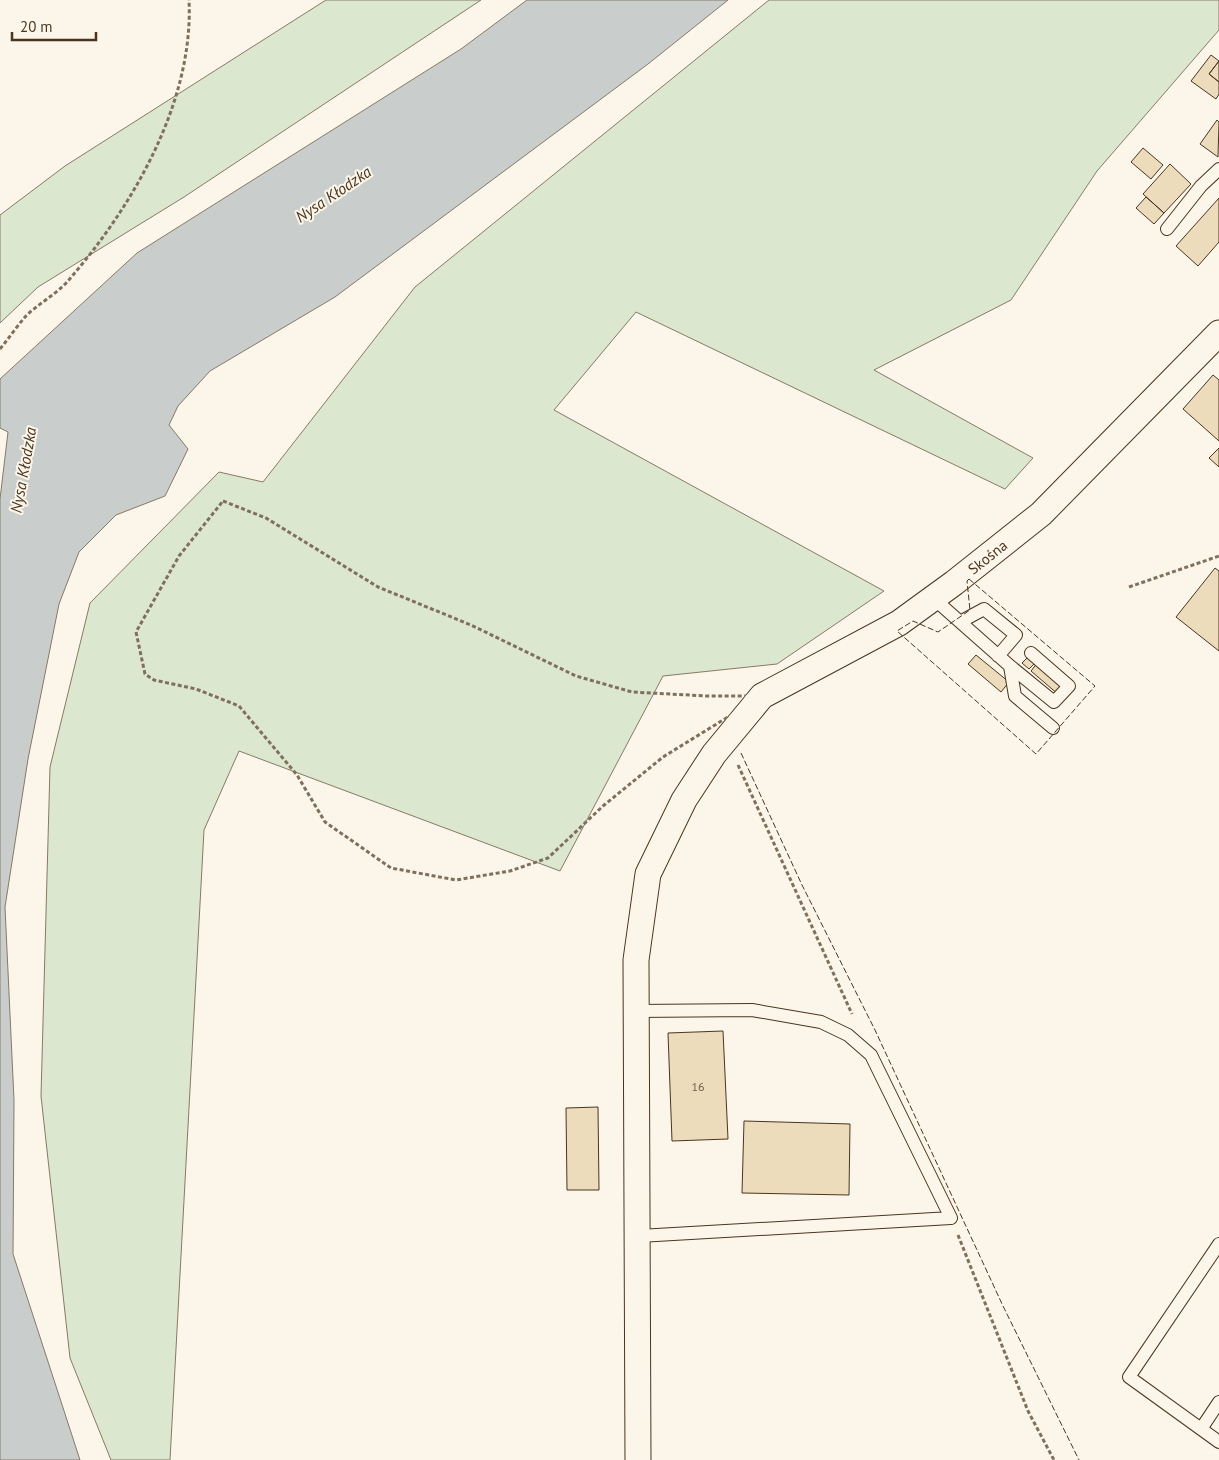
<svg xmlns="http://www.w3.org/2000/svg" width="1219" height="1460" viewBox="0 0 1219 1460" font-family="'PT Sans',sans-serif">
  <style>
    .green { fill: #dce7d0; stroke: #887966 }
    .water { fill: #c9cecd; stroke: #887966 }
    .building { fill: #ecdcbc; stroke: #4a3520 }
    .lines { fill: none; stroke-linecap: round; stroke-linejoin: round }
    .service-casing { stroke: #4a3520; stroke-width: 14 }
    .minor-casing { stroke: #4a3520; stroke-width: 27 }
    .path { stroke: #7f6f5c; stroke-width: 3; stroke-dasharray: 4 2.5; stroke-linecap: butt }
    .service { stroke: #fbf6e9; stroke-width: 12 }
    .minor { stroke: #fbf6e9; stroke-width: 25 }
    .fence { stroke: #4a3520; stroke-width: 1; stroke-dasharray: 6 2.5; stroke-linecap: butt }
    .labels { text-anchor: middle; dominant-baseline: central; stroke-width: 4; stroke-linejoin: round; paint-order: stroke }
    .number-label { font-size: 12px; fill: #725f47 }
    .street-label { font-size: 15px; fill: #4a3520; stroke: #fbf6e9 }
    .water-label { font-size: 16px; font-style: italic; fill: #4a3520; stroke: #fbf6e9 }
  </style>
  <rect width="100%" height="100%" fill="#fbf6e9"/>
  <path class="green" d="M326,0H481L184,197L38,287L0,323V215L65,166Z
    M769,0H1219V30L1097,171L1011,300L874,370L1033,458L1005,489L636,312L554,410L884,591L777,664L663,676L560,871L239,751L204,830L170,1460H111L70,1358L41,1096L50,767L90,603L219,472L263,482L415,287Z"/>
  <path class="water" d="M527,0H728L648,64L335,297L210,371L178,406L169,425L188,449L165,496L116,515L79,552L59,604L28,759L5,907L14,1100L13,1254L80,1460H0V499L8,432L0,428V379L137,253L461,49Z"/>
  <path class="building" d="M1211,55L1219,61L1209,74L1219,82V94L1216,99L1191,81Z
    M1219,61V82L1209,74Z
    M1217,120L1219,122L1218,157L1200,144Z
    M1143,148L1163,165L1151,179L1131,162Z
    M1170,164L1191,184L1164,213L1143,194Z
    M1146,197L1164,213L1154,224L1136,208Z
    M1219,198V242L1198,266L1176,246Z
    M1213,375L1219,380V441L1183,409Z
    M1219,448V467L1209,458Z
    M1215,568L1219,571V651L1176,617Z
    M976,655L1009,682L1001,692L968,664Z
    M1028,657L1035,663L1029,669L1022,663Z
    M1038,662L1066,686L1059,695L1031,671Z
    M723,1031L728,1139L672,1141L668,1033Z
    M598,1107L599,1190H567L566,1108Z
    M744,1121L850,1124L849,1195L742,1193Z"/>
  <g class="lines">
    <g class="service-casing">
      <path id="service" d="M1167,229L1201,186L1219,169
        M933,598L1010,666L1015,696L1053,728
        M960,622L984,609L1016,635L998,656
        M1010,666L1054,702L1069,686L1031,653
        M636,1011L752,1010L821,1022L848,1035L871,1055L951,1218L639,1236
        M1219,1244L1129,1377L1219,1442
        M1201,1429L1219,1402"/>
    </g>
    <g class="minor-casing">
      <g id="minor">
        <path id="s1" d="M638,1460L636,960L648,874L684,800L714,754L762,696L899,623L954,583L1041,514L1219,333"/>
      </g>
    </g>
    <path class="path" d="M0,349C9,338 17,326 26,316C38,304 55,295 67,282C132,208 194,102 189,0
      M223,501L266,518L378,587L471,625L576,676L632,692L707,696H762L663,757L603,806L548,858L510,871L456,880L391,868L325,822L297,775L239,706L196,689L154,680L145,674L136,632L179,556Z
      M1129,587L1219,556
      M738,765L852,1014
      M958,1235L1028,1411L1054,1460"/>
    <use href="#service" class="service"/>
    <use href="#minor" class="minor"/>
    <path class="fence" d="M969,579L1095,686L1036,754L897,631L913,621L938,632L970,610L967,581Z
      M741,753L802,885L875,1030L1003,1306L1079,1460"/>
  </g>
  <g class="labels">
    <g class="number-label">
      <text x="698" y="1086">16</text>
    </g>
    <g class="street-label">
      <text stroke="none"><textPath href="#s1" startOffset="1065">Skośna</textPath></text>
    </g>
    <g class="water-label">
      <text transform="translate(333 194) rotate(-34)">Nysa Kłodzka</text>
      <text transform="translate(23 470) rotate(-80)">Nysa Kłodzka</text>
    </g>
  </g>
  <path d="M12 32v8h84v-8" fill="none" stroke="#4a3520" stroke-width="2.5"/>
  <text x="20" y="32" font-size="15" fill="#4a3520" stroke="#fbf6e9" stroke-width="4" paint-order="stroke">20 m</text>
</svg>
